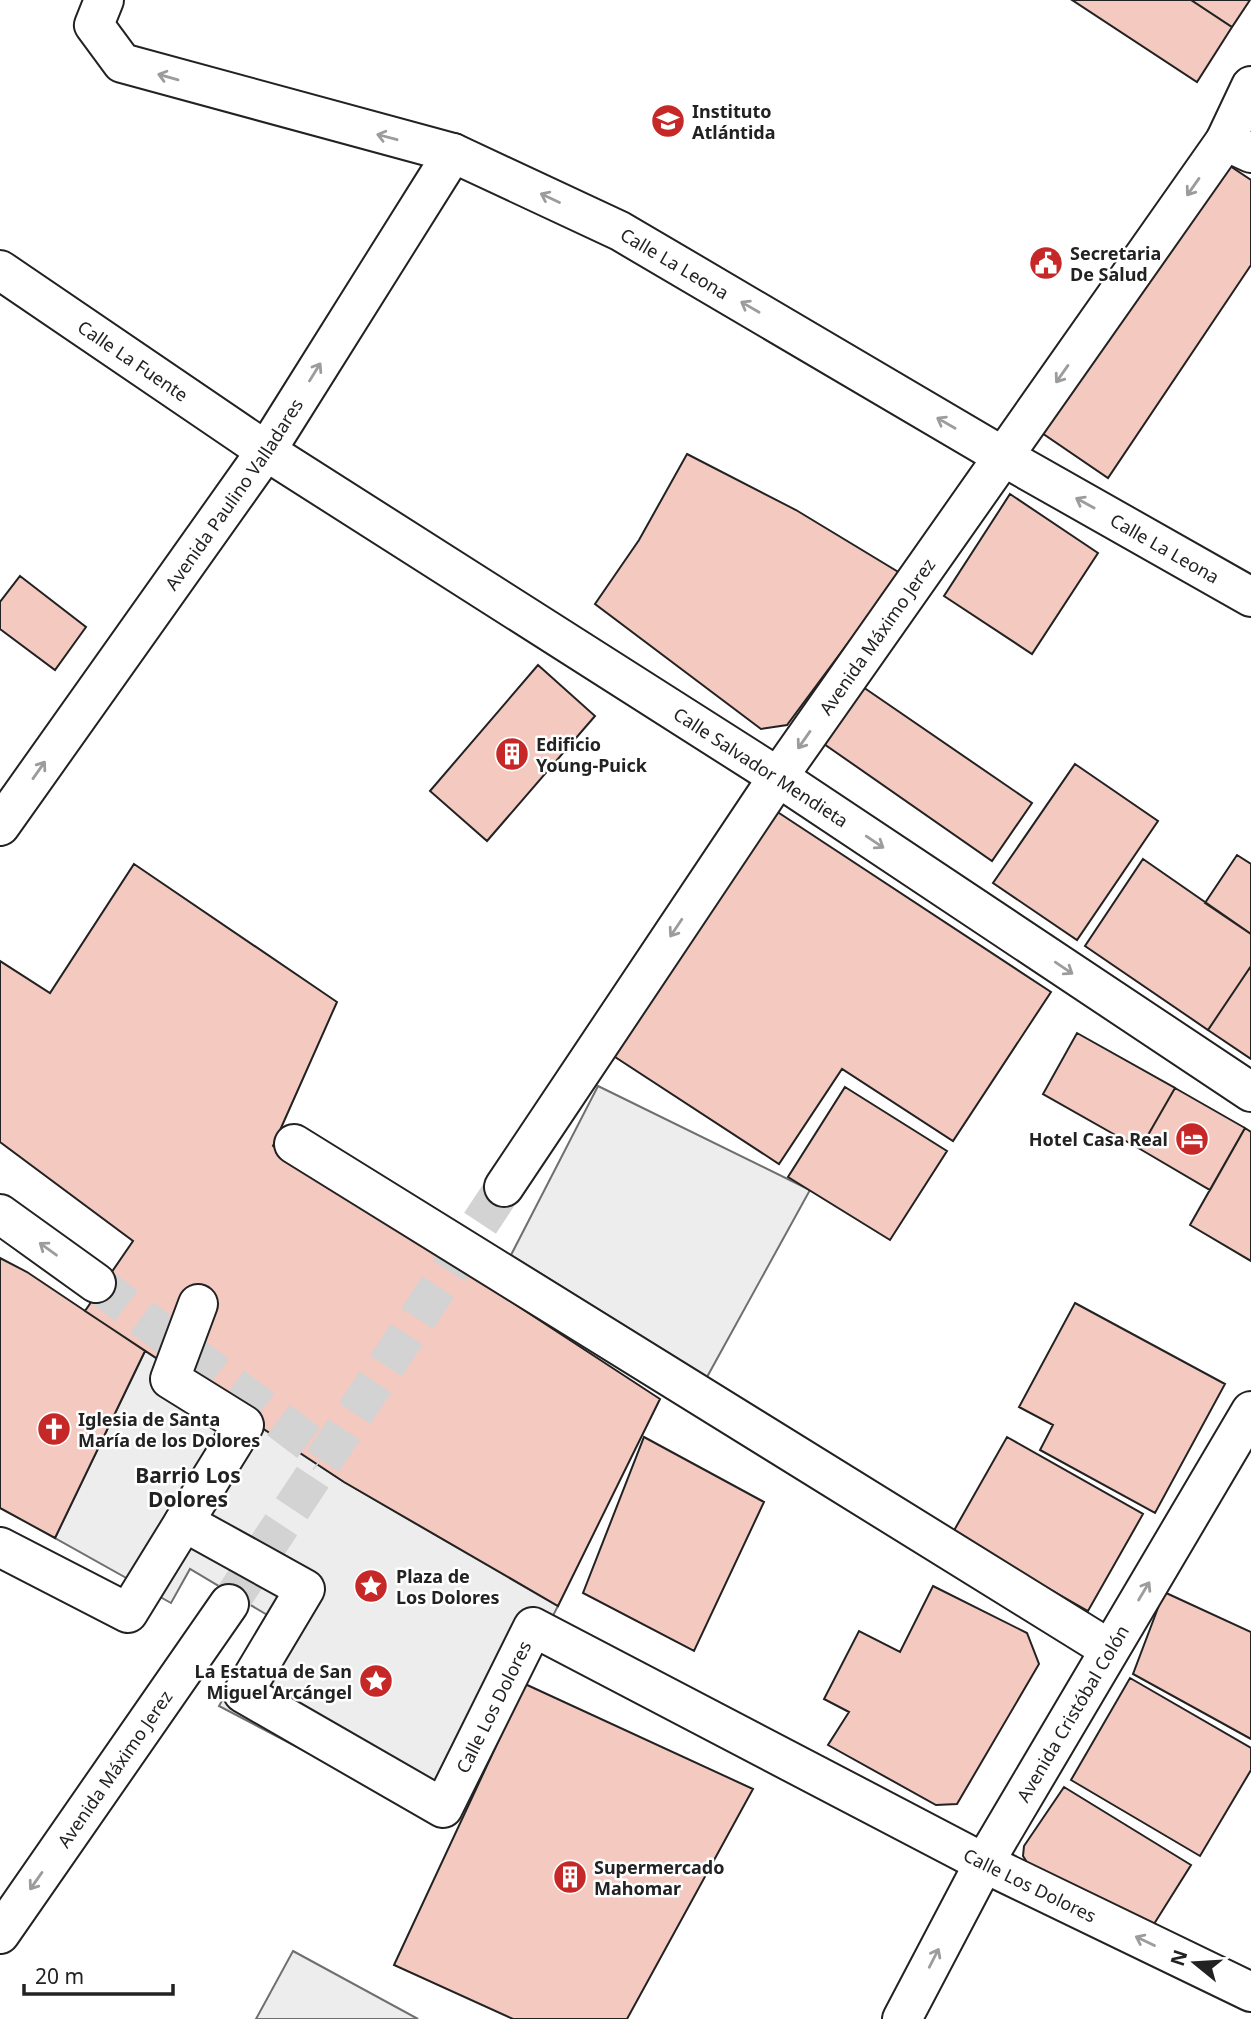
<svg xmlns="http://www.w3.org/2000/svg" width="1251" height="2019" viewBox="0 0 1251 2019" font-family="'Noto Sans',sans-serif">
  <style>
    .parking { fill: #ededed; stroke: #6f6f6f; stroke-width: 2 }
    .building { fill: #f3c9c0; stroke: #222; stroke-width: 2 }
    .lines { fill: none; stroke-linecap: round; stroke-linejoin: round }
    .street-tunnel { stroke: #d3d3d3; stroke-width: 38; stroke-dasharray: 38 19; stroke-linecap: butt }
    .secondary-tunnel { stroke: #d3d3d3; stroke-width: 38; stroke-dasharray: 38 19; stroke-linecap: butt }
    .street-casing { stroke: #222; stroke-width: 42 }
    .secondary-casing { stroke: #222; stroke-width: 42 }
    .street { stroke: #fff; stroke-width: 38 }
    .secondary { stroke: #fff; stroke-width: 38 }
    .oneway { stroke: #9c9c9c }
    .labels { text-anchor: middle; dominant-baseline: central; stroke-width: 5; stroke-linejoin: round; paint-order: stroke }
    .poi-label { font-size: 18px; font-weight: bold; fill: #222; stroke: #fff; text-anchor: start }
    .street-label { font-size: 18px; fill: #222; stroke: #fff }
    .quarter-label { font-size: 21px; font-weight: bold; fill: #222; stroke: #fff }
  </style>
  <rect width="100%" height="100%" fill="#fff"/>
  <path class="parking" d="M598,1086L810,1190L707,1377L511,1255Z
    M145,1351L344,1482L558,1606L445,1825L219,1706L269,1616L190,1569L171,1603L55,1538Z
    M293,1951L418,2019H256Z"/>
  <path class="building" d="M1072,0H1191L1232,27L1197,82Z
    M1191,0H1250L1232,27Z
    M1221,160L1251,180V265L1108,478L1039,431Z
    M687,454L796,510L900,573L787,725L761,729L595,604L639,540Z
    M1010,494L1098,553L1032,654L944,596Z
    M20,576L86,627L55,670L0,629V602Z
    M538,665L595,716L487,841L430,791Z
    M863,687L1032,803L992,861L824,744Z
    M1075,764L1158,821L1077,940L993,883Z
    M773,809L1051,992L953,1141L842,1069L779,1164L612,1055Z
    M1237,855L1251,864V934L1205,903Z
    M1143,859L1251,934V966L1208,1030L1085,946Z
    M134,864L337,1002L273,1146L660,1399L558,1606L344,1482L85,1311L133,1241L0,1142V961L50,993Z
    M1251,966V1059L1208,1030Z
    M1077,1033L1175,1088L1140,1149L1043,1094Z
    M845,1087L947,1151L890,1240L788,1177Z
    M1175,1088L1245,1128L1210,1190L1140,1149Z
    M1245,1128L1251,1132V1261L1190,1225Z
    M0,1258L27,1272L145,1351L55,1538L0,1508Z
    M1075,1303L1225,1384L1155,1513L1040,1450L1053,1425L1019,1407Z
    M644,1437L764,1502L694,1651L583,1593Z
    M1007,1437L1143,1514L1088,1611L952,1534Z
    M933,1586L1027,1633L1039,1664L957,1804L936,1805L828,1745L849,1712L824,1699L859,1631L900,1652Z
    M1164,1592L1251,1632V1739L1133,1674Z
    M1130,1678L1251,1748V1770L1200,1856L1071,1780Z
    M525,1684L753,1789L627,2019H513L394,1965Z
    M1064,1787L1191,1865L1149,1932L1030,1867L1023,1856L1024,1846Z"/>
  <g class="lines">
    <path class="street-tunnel" d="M96,1283L325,1455"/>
    <path class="secondary-tunnel" d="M229,1604L504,1187"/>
    <g class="street-casing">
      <g id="street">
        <path id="s1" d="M104,0L94,25L122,63L453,153L620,231L1004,457L1251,597"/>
        <path d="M1225,141L1251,153"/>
        <path id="s2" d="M0,270L266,451L778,777"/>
        <path id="s3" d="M0,826L266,451L453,153"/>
        <path d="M294,1144L1109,1649"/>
        <path d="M0,1214L96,1283"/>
        <path d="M184,1522L244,1425L170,1379L198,1304"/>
        <path id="s4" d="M0,1547L128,1613L184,1522L305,1589L243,1693L443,1808L533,1627L984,1863L1251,1992"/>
      </g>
    </g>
    <g class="secondary-casing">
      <g id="secondary">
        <path d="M778,777L1251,1092"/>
        <path id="s5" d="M504,1187L778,777L1225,141L1251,86"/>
        <path id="s6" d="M0,1934L229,1604"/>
        <path id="s7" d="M902,2019L984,1863L1251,1411"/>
      </g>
    </g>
    <use href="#street" class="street"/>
    <use href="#secondary" class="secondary"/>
  </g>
  <defs><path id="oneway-shaft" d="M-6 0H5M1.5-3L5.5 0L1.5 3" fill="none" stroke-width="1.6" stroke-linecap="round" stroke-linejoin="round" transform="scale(1.75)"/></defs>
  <g class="oneway">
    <use href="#oneway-shaft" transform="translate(168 77) rotate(-164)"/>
    <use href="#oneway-shaft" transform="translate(387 137) rotate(-165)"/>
    <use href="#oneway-shaft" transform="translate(1193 187) rotate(125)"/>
    <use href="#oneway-shaft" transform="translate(550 198) rotate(-155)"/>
    <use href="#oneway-shaft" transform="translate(750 307) rotate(-150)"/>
    <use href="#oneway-shaft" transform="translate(315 372) rotate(-58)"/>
    <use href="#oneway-shaft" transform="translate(1062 374) rotate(125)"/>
    <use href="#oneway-shaft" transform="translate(946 423) rotate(-150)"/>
    <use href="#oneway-shaft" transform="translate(1085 503) rotate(-151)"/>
    <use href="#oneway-shaft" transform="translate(804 740) rotate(125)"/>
    <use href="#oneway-shaft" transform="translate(39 770) rotate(-55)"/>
    <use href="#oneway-shaft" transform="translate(875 842) rotate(34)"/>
    <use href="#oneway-shaft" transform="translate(676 928) rotate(124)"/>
    <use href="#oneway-shaft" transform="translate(1064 968) rotate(34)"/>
    <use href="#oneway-shaft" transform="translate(48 1249) rotate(-144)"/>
    <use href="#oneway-shaft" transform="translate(1144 1591) rotate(-59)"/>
    <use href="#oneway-shaft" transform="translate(36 1881) rotate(125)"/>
    <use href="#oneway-shaft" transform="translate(1145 1941) rotate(-154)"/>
    <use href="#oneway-shaft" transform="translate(934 1958) rotate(-63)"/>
  </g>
  <defs>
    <g id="school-disc" transform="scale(1.75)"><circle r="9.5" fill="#c62828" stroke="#fff"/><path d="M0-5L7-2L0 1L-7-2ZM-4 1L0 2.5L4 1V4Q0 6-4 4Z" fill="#fff"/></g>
    <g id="civic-disc" transform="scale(1.75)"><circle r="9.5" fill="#c62828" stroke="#fff"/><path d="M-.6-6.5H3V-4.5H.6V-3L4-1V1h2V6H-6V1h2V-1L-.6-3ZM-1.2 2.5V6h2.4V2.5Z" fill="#fff"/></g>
    <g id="building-disc" transform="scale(1.75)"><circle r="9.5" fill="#c62828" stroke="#fff"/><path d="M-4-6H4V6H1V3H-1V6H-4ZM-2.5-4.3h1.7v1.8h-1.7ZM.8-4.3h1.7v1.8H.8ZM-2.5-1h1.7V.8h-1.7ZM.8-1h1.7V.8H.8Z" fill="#fff"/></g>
    <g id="hotel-disc" transform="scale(1.75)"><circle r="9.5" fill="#c62828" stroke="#fff"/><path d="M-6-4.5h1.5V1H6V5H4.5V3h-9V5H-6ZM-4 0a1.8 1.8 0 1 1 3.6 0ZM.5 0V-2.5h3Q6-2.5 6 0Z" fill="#fff"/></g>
    <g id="church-disc" transform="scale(1.75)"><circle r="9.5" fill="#c62828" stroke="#fff"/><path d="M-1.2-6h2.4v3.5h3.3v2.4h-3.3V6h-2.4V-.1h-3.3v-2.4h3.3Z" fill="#fff"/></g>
    <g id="sight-disc" transform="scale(1.75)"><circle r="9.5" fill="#c62828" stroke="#fff"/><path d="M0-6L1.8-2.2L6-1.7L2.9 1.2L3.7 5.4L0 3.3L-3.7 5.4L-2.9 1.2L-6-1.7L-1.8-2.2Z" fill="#fff"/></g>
  </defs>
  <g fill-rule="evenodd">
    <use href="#school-disc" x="668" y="121"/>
    <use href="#civic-disc" x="1046" y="263"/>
    <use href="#building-disc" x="512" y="754"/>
    <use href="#hotel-disc" x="1192" y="1139"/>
    <use href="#church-disc" x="54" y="1429"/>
    <use href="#sight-disc" x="371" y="1586"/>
    <use href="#sight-disc" x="376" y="1681"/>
    <use href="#building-disc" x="570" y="1877"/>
  </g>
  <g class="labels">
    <g class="poi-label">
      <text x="692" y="111">Instituto<tspan x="692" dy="21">Atlántida</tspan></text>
      <text x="1070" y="253">Secretaria<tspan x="1070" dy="21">De Salud</tspan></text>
      <text x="536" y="744">Edificio<tspan x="536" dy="21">Young-Puick</tspan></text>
      <text x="1168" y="1139" text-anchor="end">Hotel Casa Real</text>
      <text x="78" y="1419">Iglesia de Santa<tspan x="78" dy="21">María de los Dolores</tspan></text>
      <text x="396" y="1576">Plaza de<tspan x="396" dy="21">Los Dolores</tspan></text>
      <text x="352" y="1671" text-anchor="end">La Estatua de San<tspan x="352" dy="21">Miguel Arcángel</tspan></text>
      <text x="594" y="1867">Supermercado<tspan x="594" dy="21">Mahomar</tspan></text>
    </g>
    <g class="street-label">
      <text stroke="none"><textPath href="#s1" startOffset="665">Calle La Leona</textPath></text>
      <text stroke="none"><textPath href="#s2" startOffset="161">Calle La Fuente</textPath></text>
      <text stroke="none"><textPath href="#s3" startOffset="406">Avenida Paulino Valladares</textPath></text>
      <text stroke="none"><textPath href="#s1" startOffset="1232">Calle La Leona</textPath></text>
      <text stroke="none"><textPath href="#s5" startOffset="665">Avenida Máximo Jerez</textPath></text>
      <text transform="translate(761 767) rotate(33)">Calle Salvador Mendieta</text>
      <text stroke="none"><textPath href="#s4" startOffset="854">Calle Los Dolores</textPath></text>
      <text stroke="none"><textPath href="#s7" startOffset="350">Avenida Cristóbal Colón</textPath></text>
      <text stroke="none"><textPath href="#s6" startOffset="201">Avenida Máximo Jerez</textPath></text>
      <text stroke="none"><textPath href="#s4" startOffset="1503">Calle Los Dolores</textPath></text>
    </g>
    <g class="quarter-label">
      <text x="188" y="1475">Barrio Los<tspan x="188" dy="24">Dolores</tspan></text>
    </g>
  </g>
  <g transform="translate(1195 1963) rotate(288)" stroke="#ffffff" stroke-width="5" paint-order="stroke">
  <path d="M0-5L12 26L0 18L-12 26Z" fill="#222222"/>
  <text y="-10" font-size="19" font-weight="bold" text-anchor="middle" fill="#222222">N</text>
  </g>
  <path d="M24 1984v10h149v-10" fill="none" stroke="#222222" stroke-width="3.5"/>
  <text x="35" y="1984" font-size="21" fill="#222222" stroke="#ffffff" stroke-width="5" paint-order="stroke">20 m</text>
</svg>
